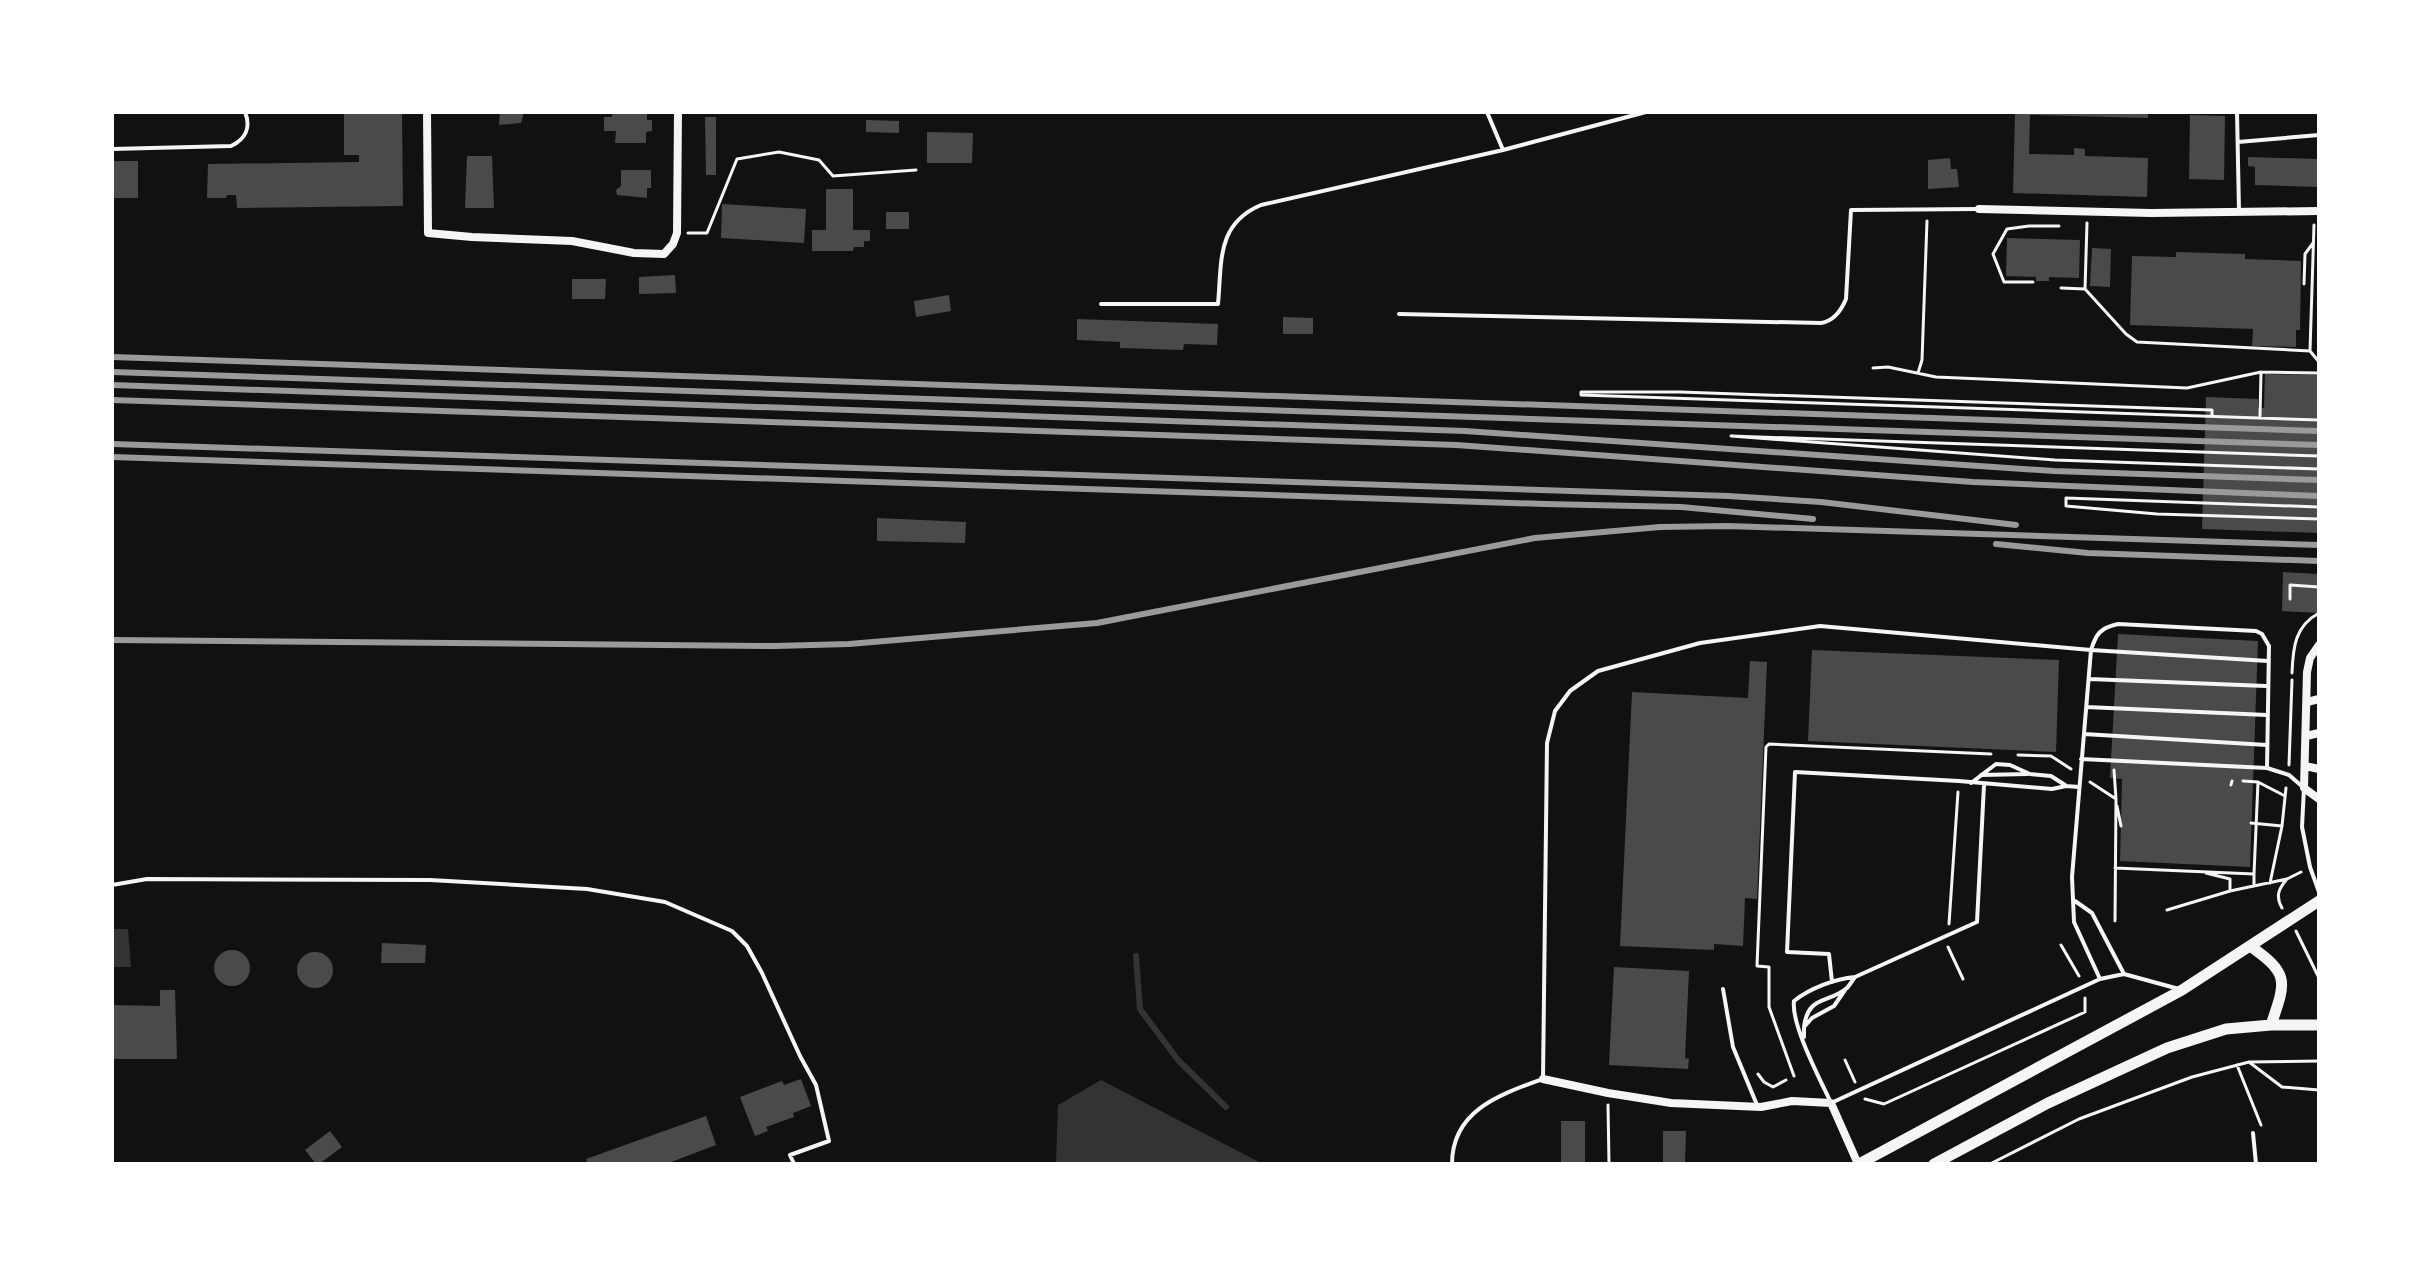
<svg xmlns="http://www.w3.org/2000/svg" width="2431" height="1276" viewBox="0 0 2431 1276" font-family="Signika,sans-serif">
  <style>
    .water { fill: #333 }
    .lines { fill: none; stroke-linecap: round; stroke-linejoin: round }
    .stream { stroke: #333; stroke-width: 6 }
    .building { fill: #4a4a4a }
    .path { stroke: #f5f5f5; stroke-width: 3 }
    .service { stroke: #f5f5f5; stroke-width: 4 }
    .minor { stroke: #f5f5f5; stroke-width: 8 }
    .tertiary { stroke: #f5f5f5; stroke-width: 11 }
    .rail { stroke: #9a9a9a; stroke-width: 6 }
  </style>
  <rect width="100%" height="100%" fill="#111"/>
  <path class="water" d="M112,929H128L131,967H112Z
    M1101,1080L1263,1164H1056L1058,1105Z"/>
  <g class="lines">
    <path class="stream" d="M1136,956L1140,1009L1178,1060L1226,1107"/>
  </g>
  <path class="building" d="M344,112H402L403,206L237,208L236,195H227L226,198H207L208,164L359,162V155H344Z
    M500,112H524L521,123L499,125Z
    M612,112H647V120H652V131L646,132V143H615L616,131H604V117H612Z
    M2015,112H2148V118L2030,115L2029,154L2074,155V148L2085,149V156L2148,158L2147,197L2013,193Z
    M2190,115L2225,116L2224,180L2189,179Z
    M705,117H716V175H706Z
    M866,120L899,121V133L866,132Z
    M927,132L973,133L972,163H927Z
    M467,156H492L494,208H465Z
    M2248,157L2319,159V187L2255,185V167L2248,166Z
    M1950,158L1951,169H1957L1959,187L1928,189V160Z
    M112,161H138V198H112Z
    M621,170H651V188H647V198L617,195L616,190L621,186Z
    M826,189H853V230H870V241H864V247H854L853,251H812V230H826Z
    M722,204L806,209L804,243L721,238Z
    M886,212H909V229H886Z
    M2007,238L2080,240L2079,278L2049,277V281H2036V277L2006,276Z
    M2092,248L2111,249L2110,287L2090,286Z
    M2176,252L2245,254V259L2301,261L2300,330H2296V347L2252,346L2253,329L2130,325L2132,256L2176,257Z
    M675,275L676,293L639,294V277Z
    M572,279H606L605,299H572Z
    M949,295L951,311L916,317L914,301Z
    M1283,317L1313,318V334H1283Z
    M1077,319L1218,324L1217,345L1184,344L1183,350L1120,348V342L1077,340Z
    M2265,374L2319,375V533L2202,529L2206,397L2258,399V408H2264Z
    M877,518L966,522L965,543L877,541Z
    M2283,572L2319,574V613L2282,611Z
    M2118,634L2258,641L2250,867L2120,861L2122,779L2110,778Z
    M1812,650L2059,660L2056,752L1808,741Z
    M1750,661L1767,662L1757,899L1745,898L1743,946L1714,944V950L1620,946L1632,692L1748,698Z
    M382,943L426,945L425,963H381Z
    M214 968a18 18 0 1 1 36 0a18 18 0 1 1-36 0Z
    M297 970a18 18 0 1 1 36 0a18 18 0 1 1-36 0Z
    M1614,967L1689,971L1685,1058L1689,1059L1688,1069L1609,1065Z
    M160,990H175L177,1059H112V1005L160,1006Z
    M801,1079L811,1106L793,1113L794,1117L766,1127L768,1131L755,1136L740,1097L782,1081L784,1085Z
    M706,1116L716,1145L666,1164H588L586,1159Z
    M1561,1121H1585V1163L1561,1164Z
    M330,1131L342,1147L319,1164H316L305,1150Z
    M1663,1131H1686L1685,1164H1663Z"/>
  <g class="lines">
    <path class="path" d="M2087,223L2085,289L2126,334L2137,342L2310,351
      M2314,225L2310,351L2319,362
      M688,233H707L737,159L779,152L819,160L833,176L916,170
      M2033,282H2004L1993,254L2007,229L2029,226H2059
      M2304,284L2305,254L2313,243
      M2061,288L2085,289
      M1873,368L1888,367L1936,377L2187,388L2261,372L2319,373
      M1918,373L1922,360L1927,221
      M2212,416V410L1680,392H1581V395L2319,420
      M2260,416L2261,372
      M2319,456L1731,436L2055,460L2319,469
      M2319,507L2066,498V506L2157,514L2319,519
      M2290,599V585L2319,587
      M2292,673C2293,647 2295,626 2319,613
      M2018,755L2051,756L2071,769
      M2289,765L2292,680
      M2114,770L2116,799
      M2243,781L2258,782L2285,796
      M2090,782L2116,799L2115,921
      M2231,785L2232,781
      M2117,806L2121,826
      M2251,823L2282,826
      M2115,868L2254,874V886
      M2206,873L2230,879V890
      M2254,874L2258,782
      M2270,883L2282,826L2286,788
      M2282,908C2275,896 2279,888 2287,879
      M2167,910L2230,891L2287,879L2301,872
      M1949,924L1958,792
      M2296,931L2319,978
      M2061,945L2079,976
      M1948,947L1963,979
      M1845,1060L1855,1082
      M2249,1062L2282,1087L2319,1090
      M2237,1065L2261,1125
      M1758,1074L1764,1082L1773,1087L1786,1080
      M1794,1076L1769,1007V967L1757,966L1766,747L1769,744L1991,754
      M1865,1099L1884,1104L2085,1012V998
      M1608,1105L1609,1164
      M1990,1164L2079,1119L2192,1077L2249,1062L2319,1061"/>
    <path class="service" d="M1487,112L1503,150
      M2237,112L2239,211
      M2238,142L2319,135
      M112,149L231,146C246,139 251,127 245,112
      M1101,304H1218C1222,262 1216,224 1261,205L1503,150L1646,112
      M1399,314L1821,323C1834,321 1841,311 1846,299L1851,210L1979,209
      M2089,679L2266,686
      M2086,707L2267,715
      M2084,734L2267,745
      M2081,759L2267,768L2289,775L2304,788L2302,827L2310,867L2319,892
      M1981,775L2028,774
      M1971,783L1996,764L2010,765L2030,774L2051,776L2065,785
      M1984,785L1977,922L1855,977C1835,979 1810,988 1794,1001C1791,1025 1820,1079 1831,1103L2100,979L2124,974L2179,989
      M112,885L147,879L430,880L587,889L665,902L732,931L747,946L762,973L800,1056L816,1085L829,1141L790,1155L794,1164
      M2075,901L2092,913L2124,974
      M2100,979L2074,922L2072,877L2091,650C2096,634 2100,628 2118,624L2256,631L2262,634L2269,646L2267,768
      M1832,982L1829,954L1787,952L1795,772L1959,781L2052,789L2066,786L2079,787
      M1723,989L1733,1047L1757,1105
      M1804,1027C1808,995 1828,1004 1847,988C1850,985 1852,981 1855,977
      M1804,1037V1027L1812,1018L1834,1006L1845,990
      M2253,1133L2256,1164
      M1452,1164C1452,1110 1501,1094 1543,1079L1547,743L1555,711L1570,691L1598,671L1700,643L1820,626L2091,650L2268,661"/>
    <path class="minor" d="M427,112L428,233L472,237L572,241L634,253L664,254L673,244L677,233L678,112
      M1979,209L2151,213L2319,211
      M2319,645L2310,658L2307,672L2304,788L2319,799
      M2307,702L2319,699
      M2306,736L2319,733
      M2305,766L2319,769
      M1543,1079L1608,1093L1671,1103L1761,1107L1792,1101L1831,1103L1858,1164"/>
    <path class="tertiary" d="M2250,946C2290,974 2286,981 2271,1025
      M1859,1164L2182,990L2319,901
      M1934,1164L2048,1103L2167,1048L2226,1029L2271,1025H2319"/>
    <path class="rail" d="M112,357L2319,431
      M112,372L2319,445
      M112,385L1465,431L2054,471L2319,480
      M112,400L1456,445L1973,482L2319,496
      M112,444L1728,496L1821,502L2016,525
      M112,457L1545,504L1681,507L1813,519
      M1996,544L2088,553L2319,561
      M112,640L775,646L849,644L1097,623L1535,538L1660,527L1728,526L2319,545"/>
  </g>
  <rect width="2431" height="1276" fill="none" stroke="#ffffff" stroke-width="228"/>
</svg>
